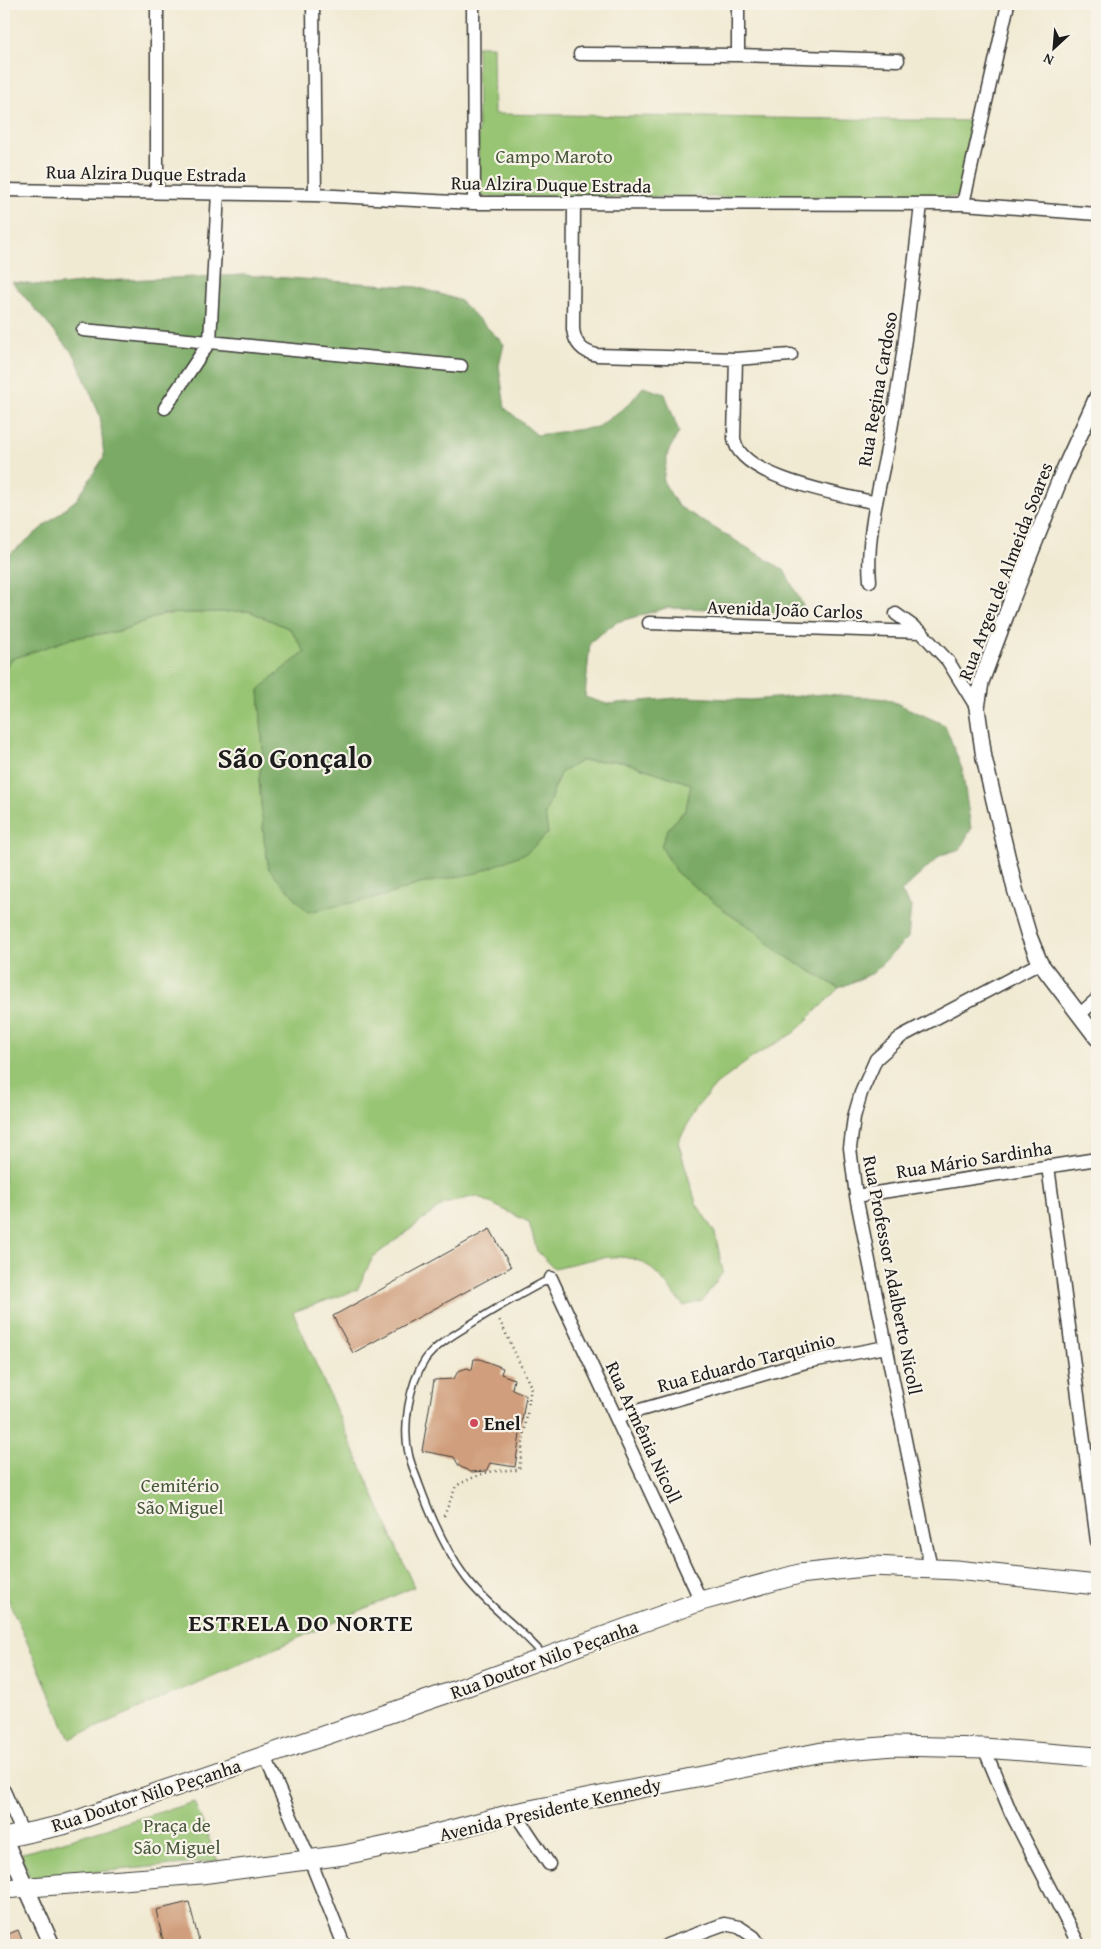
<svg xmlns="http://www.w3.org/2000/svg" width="1101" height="1949" viewBox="0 0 1101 1949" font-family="'Gentium Book Plus',serif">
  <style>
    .green { fill: #98c573; stroke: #5a7048 }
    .forest { fill: #7aaa65; stroke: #4b6340 }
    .building { fill: #d09e7b }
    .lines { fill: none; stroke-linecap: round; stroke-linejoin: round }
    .service-casing { stroke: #3c3b37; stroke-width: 9 }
    .minor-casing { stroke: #3c3b37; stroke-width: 15 }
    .tertiary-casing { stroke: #3c3b37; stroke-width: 18 }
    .primary-casing { stroke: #3c3b37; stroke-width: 21 }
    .path { stroke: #3c3b37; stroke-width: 2.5; stroke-dasharray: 1 4; stroke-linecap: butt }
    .service { stroke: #fff; stroke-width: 6 }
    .minor { stroke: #fff; stroke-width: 12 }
    .tertiary { stroke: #fff; stroke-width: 15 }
    .primary { stroke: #fff; stroke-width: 19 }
    .poi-dot { fill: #d1495b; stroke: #f7f3e8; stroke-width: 2 }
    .labels { text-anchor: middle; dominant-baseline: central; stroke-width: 4.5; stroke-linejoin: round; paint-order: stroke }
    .park-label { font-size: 19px; fill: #47573a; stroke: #f7f3e8 }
    .street-label { font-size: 19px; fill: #1c1c1c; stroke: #f7f3e8 }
    .poi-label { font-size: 19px; font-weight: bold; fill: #1c1c1c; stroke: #f7f3e8; text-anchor: start }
    .district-label { font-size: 24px; font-weight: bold; letter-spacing: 1px; fill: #1c1c1c; stroke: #f7f3e8 }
    .town-label { font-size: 29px; font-weight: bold; fill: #1c1c1c; stroke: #f7f3e8 }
  </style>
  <rect width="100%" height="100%" fill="#f7f3e8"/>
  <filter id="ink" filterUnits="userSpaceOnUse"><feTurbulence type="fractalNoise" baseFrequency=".02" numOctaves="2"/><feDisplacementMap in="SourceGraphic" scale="10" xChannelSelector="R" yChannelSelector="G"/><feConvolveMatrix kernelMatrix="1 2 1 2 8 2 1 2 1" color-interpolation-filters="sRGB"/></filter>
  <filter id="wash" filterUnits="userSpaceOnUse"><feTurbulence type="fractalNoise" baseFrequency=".0096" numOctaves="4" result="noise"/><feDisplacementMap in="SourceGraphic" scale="20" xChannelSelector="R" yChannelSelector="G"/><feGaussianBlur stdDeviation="1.12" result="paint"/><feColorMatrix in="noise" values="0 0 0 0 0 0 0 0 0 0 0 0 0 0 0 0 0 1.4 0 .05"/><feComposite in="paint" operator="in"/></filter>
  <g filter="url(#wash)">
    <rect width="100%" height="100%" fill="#f1ead3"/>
    <path class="green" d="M477,46H493L494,114L975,121L959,197H479Z
      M249,611L290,629L305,652L270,679L259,690L263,751L259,779L264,839L269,869L380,897L420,884L548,834L545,814L560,773L581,761H621L691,784L686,809L667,830L676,872L730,915L753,929L780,953L839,988L795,1032L753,1057L716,1085L697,1107L678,1142L696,1203L715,1233L723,1272L702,1301L684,1306C674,1295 665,1281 654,1271C629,1245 584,1262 554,1268L537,1251L529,1222L476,1196L444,1204L373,1257L357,1290L293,1312L414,1587L70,1739L4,1590V668L12,659L73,638L120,631L163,614Z
      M194,1802L218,1861L30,1878L20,1854Z"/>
    <path class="forest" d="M244,275L417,287L459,300L504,344L499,366L505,408L537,435L598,427L629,404L643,387L665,394L679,432L668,452L663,481L678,506L784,570L806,611L755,613L717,609L666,608L617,622L590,642L585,697L607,704L688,697L750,700L825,694L887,699L945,725L962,769L971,829L960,849L941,855L901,892L911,907L908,938L873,973L839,988L780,953L753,929L730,915L676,872L661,846L667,830L686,809L691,784L621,761H581L560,773L545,814L548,833L528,852L477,873L420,884L380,897L308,912L269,869L264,839L259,780L263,751L259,690L270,679L305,652L290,629L249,611L163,614L120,631L73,638L12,659L4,668V559L77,499L104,457L100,416L75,356L12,282L50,286L101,281Z"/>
    <g id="blocks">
      <path class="building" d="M490,1229L511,1267L353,1353L333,1316Z
        M474,1359H480L503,1368L501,1374L514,1379L512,1389L526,1395L515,1467L490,1463L486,1471L471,1472L459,1466L454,1457L422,1451L434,1380L454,1379L458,1371L467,1368L472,1370Z
        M189,1902L200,1945H164L156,1910Z
        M18,1930L24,1945H4V1936Z"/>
    </g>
  </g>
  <g filter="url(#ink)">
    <use href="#blocks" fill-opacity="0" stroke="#3c3b37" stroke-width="1"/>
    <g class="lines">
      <g class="service-casing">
        <path id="service" d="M544,1656C521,1628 488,1607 466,1578C445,1550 431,1517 419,1484C416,1475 411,1465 409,1455C402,1427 409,1384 425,1360C434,1347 450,1337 463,1329C492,1310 521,1294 551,1278"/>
      </g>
      <g class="minor-casing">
        <path id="minor" d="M313,4L315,195
          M473,4L474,203
          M738,4V55
          M580,54L738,55L898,60
          M4,190L315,195L474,203L963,204L1097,214
          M157,192V4
          M574,204L573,329C575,345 583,352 597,355L736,359L791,355
          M963,204L1008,4
          M83,330L461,366
          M736,359L734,438C738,478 844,495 876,503
          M165,408L210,341L218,193
          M870,581C865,531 884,472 892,423C905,350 913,277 921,204
          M896,614L921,632L948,661L977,708
          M649,623L921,632
          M1079,1015L1097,999
          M1048,1166L1097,1541
          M856,1196L1097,1159
          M551,1278L701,1601
          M616,1417L806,1362L886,1347
          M931,1569L856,1196L850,1148L854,1117L861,1093L876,1059L902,1036L1040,963
          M984,1748L1011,1813L1079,1945
          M264,1755L310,1860L344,1945
          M4,1791L23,1834
          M515,1813L549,1864
          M667,1945L724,1924L739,1927L754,1937L760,1945"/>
      </g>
      <g class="tertiary-casing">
        <path id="tertiary" d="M1097,397L1062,474L1012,599L981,682L977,708L984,758L1015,889L1029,936L1040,963L1097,1038
          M4,1838L52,1945"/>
      </g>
      <g class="primary-casing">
        <path id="primary" d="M4,1838L63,1825L451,1692L701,1601L799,1574L873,1566L956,1570L1097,1585
          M4,1889L201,1874L344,1855L410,1841L515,1813L822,1752L894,1746L984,1748L1097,1757"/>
      </g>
      <path class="path" d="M444,1516L456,1486C483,1472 489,1470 519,1470L531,1387L499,1319"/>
      <use href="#service" class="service"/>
      <use href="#minor" class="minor"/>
      <use href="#tertiary" class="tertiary"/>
      <use href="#primary" class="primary"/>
    </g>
  </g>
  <circle class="poi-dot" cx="474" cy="1423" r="5"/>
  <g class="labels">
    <g class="park-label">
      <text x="554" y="156">Campo Maroto</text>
      <text x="180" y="1485">Cemitério<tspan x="180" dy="22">São Miguel</tspan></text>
      <text x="177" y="1825">Praça de<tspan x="177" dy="22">São Miguel</tspan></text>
    </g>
    <g class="street-label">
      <text transform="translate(146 173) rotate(1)">Rua Alzira Duque Estrada</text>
      <text transform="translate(551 184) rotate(1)">Rua Alzira Duque Estrada</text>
      <text transform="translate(877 389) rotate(-80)">Rua Regina Cardoso</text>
      <text transform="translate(1005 571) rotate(-69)">Rua Argeu de Almeida Soares</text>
      <text transform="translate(785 609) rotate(2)">Avenida João Carlos</text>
      <text transform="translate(974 1159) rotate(-9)">Rua Mário Sardinha</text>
      <text transform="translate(893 1275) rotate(79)">Rua Professor Adalberto Nicoll</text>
      <text transform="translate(746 1362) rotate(-15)">Rua Eduardo Tarquinio</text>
      <text transform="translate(644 1432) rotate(65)">Rua Armênia Nicoll</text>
      <text transform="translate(544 1659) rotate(-20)">Rua Doutor Nilo Peçanha</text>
      <text transform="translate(146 1795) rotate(-18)">Rua Doutor Nilo Peçanha</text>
      <text transform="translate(550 1809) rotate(-13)">Avenida Presidente Kennedy</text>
    </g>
    <g class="poi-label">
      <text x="484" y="1423">Enel</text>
    </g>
    <g class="district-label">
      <text x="301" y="1622">ESTRELA DO NORTE</text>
    </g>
    <g class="town-label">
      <text x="295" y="757">São Gonçalo</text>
    </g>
  </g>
  <rect width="1101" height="1949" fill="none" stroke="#f7f3e8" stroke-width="20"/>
  <g transform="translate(1054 48) rotate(206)" stroke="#f7f3e8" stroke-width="4" paint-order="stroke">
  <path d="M0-4L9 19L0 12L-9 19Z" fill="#1c1c1c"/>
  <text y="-8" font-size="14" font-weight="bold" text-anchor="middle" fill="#1c1c1c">N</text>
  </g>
</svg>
